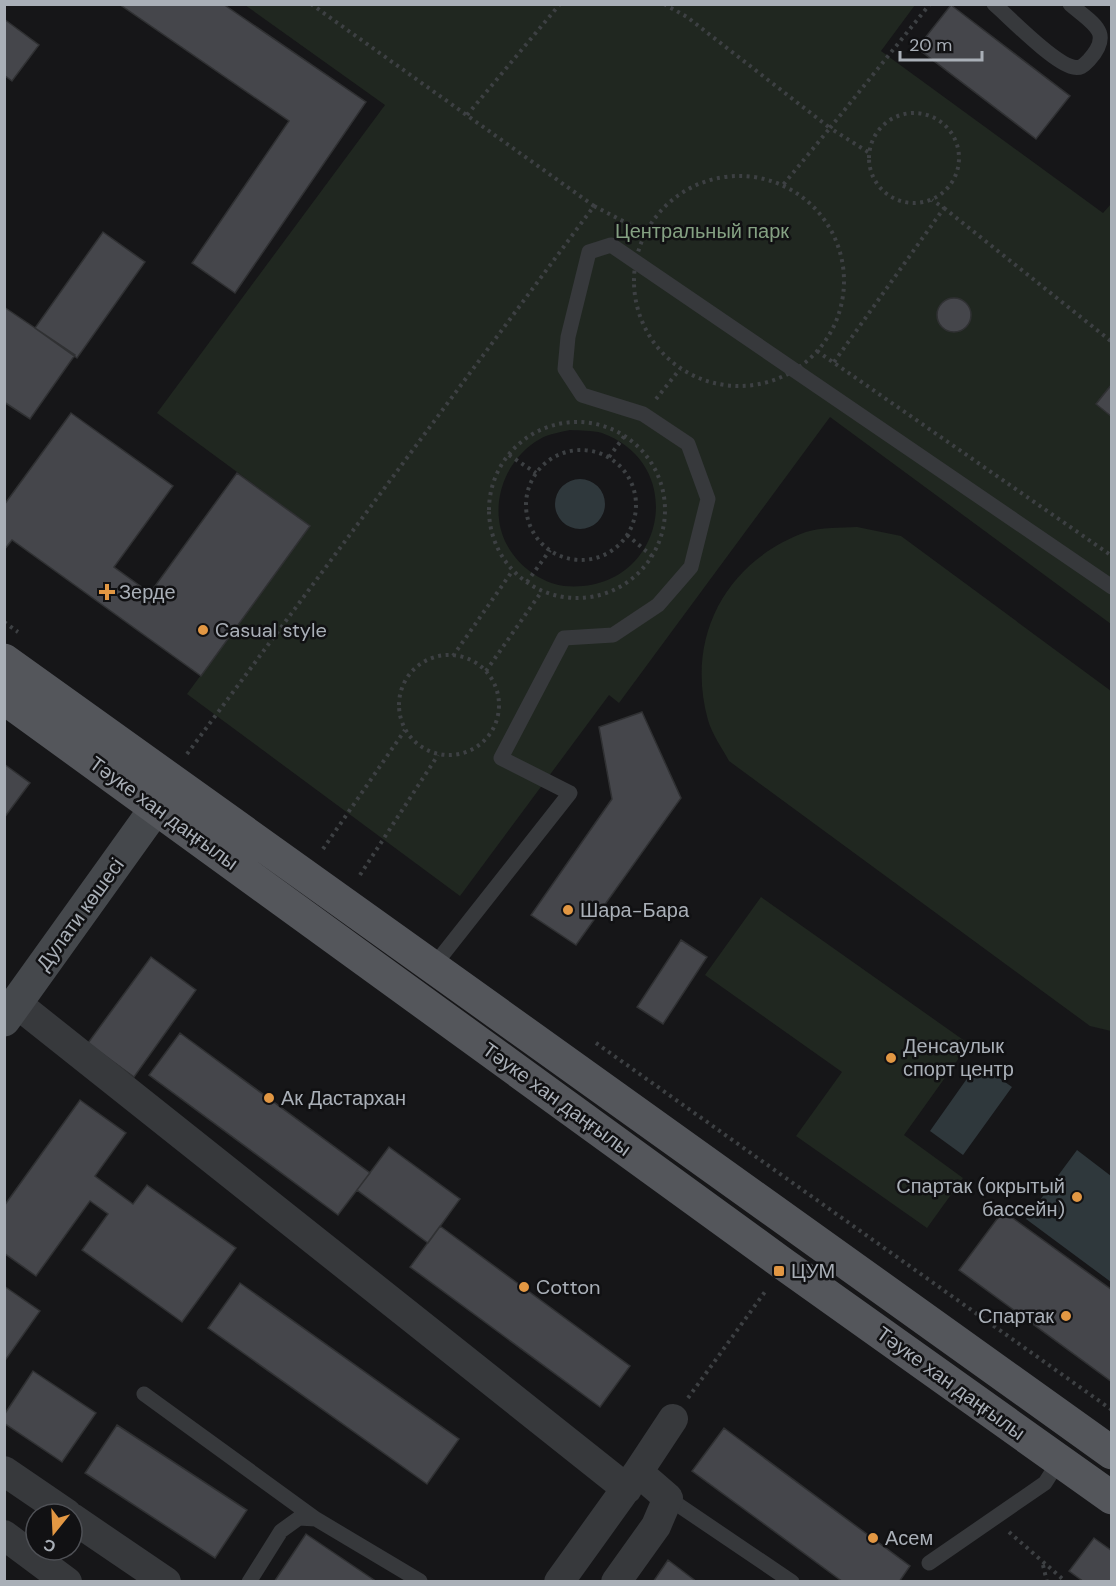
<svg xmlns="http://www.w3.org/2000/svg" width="1116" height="1586" viewBox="0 0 1116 1586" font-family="'DM Sans',sans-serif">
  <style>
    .green { fill: #202720; fill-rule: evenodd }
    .water { fill: #2f383c }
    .building { fill: #45464b; stroke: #303133; stroke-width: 1.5 }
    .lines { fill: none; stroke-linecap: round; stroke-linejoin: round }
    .path { stroke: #3d4043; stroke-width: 4; stroke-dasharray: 3 4.5; stroke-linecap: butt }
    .service { stroke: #37393c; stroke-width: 15 }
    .minor { stroke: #37393c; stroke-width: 30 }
    .secondary { stroke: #45484c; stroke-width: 33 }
    .primary { stroke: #54565b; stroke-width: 33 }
    .poi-dot { fill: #e29743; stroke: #111113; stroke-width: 2 }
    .labels { text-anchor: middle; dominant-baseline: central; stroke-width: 5; stroke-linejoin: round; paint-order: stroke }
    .park-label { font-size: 20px; fill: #84a082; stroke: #111113 }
    .poi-label { font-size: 20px; fill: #a9afb7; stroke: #111113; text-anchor: start }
    .street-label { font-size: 20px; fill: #a9afb7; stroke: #111113 }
  </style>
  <rect width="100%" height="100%" fill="#161618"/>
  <path class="green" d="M245,5H915L881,51L1103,213L1111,204V624L830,417L619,703L609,695L460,896L187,694L310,526L157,413L385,105ZM570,430C580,431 592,430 602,433C691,465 664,595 564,586C541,583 518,566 507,545C487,508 504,459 540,439C548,434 561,432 570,430Z
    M857,527L901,536L1111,691V1031L1090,1026L729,761C722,748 712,734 708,720C685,637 726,561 806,532C821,527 841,528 857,527Z
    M761,897L969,1044L904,1135L963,1178L927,1228L796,1136L842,1072L705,975Z"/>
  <path class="water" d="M555 504a25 25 0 1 1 50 0a25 25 0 1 1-50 0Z
    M978,1063L1012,1087L963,1155L930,1131Z
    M1077,1150L1111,1176V1282L1026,1219Z"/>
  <path class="building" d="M119,4H223L366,102L235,293L192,263L289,121Z
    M951,5L1070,96L1036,139L917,48Z
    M4,19L39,45L12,81L4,75Z
    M103,232L145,262L77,358L35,328Z
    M937 315a17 17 0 1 1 34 0a17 17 0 1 1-34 0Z
    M4,307L75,355L30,419L4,402Z
    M1112,384V417L1096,404Z
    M71,413L173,486L114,567L150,593L237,473L310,526L201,676L12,540L4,550V505Z
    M642,712L681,798L576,945L531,915L612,799L599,727Z
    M4,764L30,783L4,818Z
    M681,940L707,957L663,1024L637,1007Z
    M151,957L196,990L134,1077L88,1043Z
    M180,1033L370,1173L338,1215L149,1075Z
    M80,1100L126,1133L95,1176L133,1204L147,1185L236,1248L182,1322L82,1250L108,1214L90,1201L36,1276L4,1253V1206Z
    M389,1147L460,1199L428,1243L357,1190Z
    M1003,1211L1112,1290V1382L959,1270Z
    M440,1226L630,1366L600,1407L410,1267Z
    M240,1283L459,1439L427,1484L208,1328Z
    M4,1286L40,1311L4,1362Z
    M33,1371L96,1413L62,1462L4,1423V1415Z
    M117,1425L247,1510L215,1558L85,1473Z
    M724,1428L910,1566L899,1582H843L692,1471Z
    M306,1534L377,1582H274Z
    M1094,1538L1112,1551V1582H1084L1069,1571Z
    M668,1560L697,1582H653Z"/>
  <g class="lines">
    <path class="path" d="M664,4L687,17L830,128L783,185
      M869 158a45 45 0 1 1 90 0a45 45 0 1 1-90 0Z
      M467,115L560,4
      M868,152L830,128L930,4
      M634 281a105 105 0 1 1 210 0a105 105 0 1 1-210 0Z
      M594,206L646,233
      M944,208L1112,342
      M817,351L1112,556
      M834,362L944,208L932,200
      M656,399L680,369
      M489 510a88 88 0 1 1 176 0a88 88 0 1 1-176 0Z
      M526 505a55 55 0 1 1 110 0a55 55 0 1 1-110 0Z
      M509,455L536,473
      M609,457L626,434
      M627,535L652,556
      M527,582L550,550
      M4,622L18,632
      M399 705a50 50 0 1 1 100 0a50 50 0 1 1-100 0Z
      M453,656L513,570
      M486,671L542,591
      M187,754L594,206L311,4
      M323,849L405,730
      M360,875L438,755
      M596,1043L1112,1410
      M688,1398L767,1289
      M1009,1532L1066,1582
      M1043,1565L1047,1582"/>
    <path class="service" d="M994,4C1011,19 1054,63 1073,67C1081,69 1084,65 1089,60C1114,32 1093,24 1070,4
      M432,968L570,793L501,758L564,638L613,635L658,605L691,567L708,499L688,444L643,414L582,395L565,369L568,337L589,252L611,245L1112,587
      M144,1394L316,1519
      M668,1498L792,1582
      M929,1563L1045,1483L1059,1461
      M249,1582L281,1531L299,1518L316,1519L420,1581"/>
    <path class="minor" d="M16,1003L627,1489
      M4,1471L67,1514
      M72,1518L166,1582
      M4,1535L67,1582
      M559,1582L638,1472L673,1419
      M616,1582L656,1526L668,1498L638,1472"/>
    <path class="secondary" d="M4,1020L173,784"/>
    <path class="primary" d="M4,660L1112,1453
      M4,698L782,1263L1112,1498"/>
  </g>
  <g class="poi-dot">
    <path d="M104 583h6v6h6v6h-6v6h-6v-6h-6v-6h6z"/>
    <circle cx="203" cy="630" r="6"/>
    <circle cx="568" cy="910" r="6"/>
    <circle cx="891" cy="1058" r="6"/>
    <circle cx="269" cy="1098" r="6"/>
    <circle cx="1077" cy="1197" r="6"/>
    <rect x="773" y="1265" width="12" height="12" rx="3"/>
    <circle cx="524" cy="1287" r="6"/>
    <circle cx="1066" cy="1316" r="6"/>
    <circle cx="873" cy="1538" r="6"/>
  </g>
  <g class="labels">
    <g class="park-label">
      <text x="702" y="231">Центральный парк</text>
    </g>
    <g class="poi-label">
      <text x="119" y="592">Зерде</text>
      <text x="215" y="630">Casual style</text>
      <text x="580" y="910">Шара-Бара</text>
      <text x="903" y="1046">Денсаулык<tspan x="903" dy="23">спорт центр</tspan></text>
      <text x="281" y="1098">Ак Дастархан</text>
      <text x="1065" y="1186" text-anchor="end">Спартак (окрытый<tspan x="1065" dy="23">бассейн)</tspan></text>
      <text x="791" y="1271">ЦУМ</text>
      <text x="536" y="1287">Cotton</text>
      <text x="1054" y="1316" text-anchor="end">Спартак</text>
      <text x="885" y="1538">Асем</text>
    </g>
    <g class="street-label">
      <text transform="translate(164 813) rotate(36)">Тәуке хан даңғылы</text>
      <text transform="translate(80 914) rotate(-54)">Дулати көшесі</text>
      <text transform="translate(557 1099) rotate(36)">Тәуке хан даңғылы</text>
      <text transform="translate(951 1383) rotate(36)">Тәуке хан даңғылы</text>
    </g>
  </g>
  <rect width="1116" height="1586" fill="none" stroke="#a9afb7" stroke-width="12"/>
  <g transform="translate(54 1532) rotate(198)"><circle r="28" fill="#111113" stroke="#4e5055" stroke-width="1.5"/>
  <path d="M0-4.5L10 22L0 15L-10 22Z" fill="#e29743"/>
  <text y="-9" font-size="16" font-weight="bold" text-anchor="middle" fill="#a9afb7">С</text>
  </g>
  <path d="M900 51v9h82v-9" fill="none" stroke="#a9afb7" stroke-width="3"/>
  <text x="909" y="51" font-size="18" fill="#a9afb7" stroke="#111113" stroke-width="4.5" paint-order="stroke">20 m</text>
</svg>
